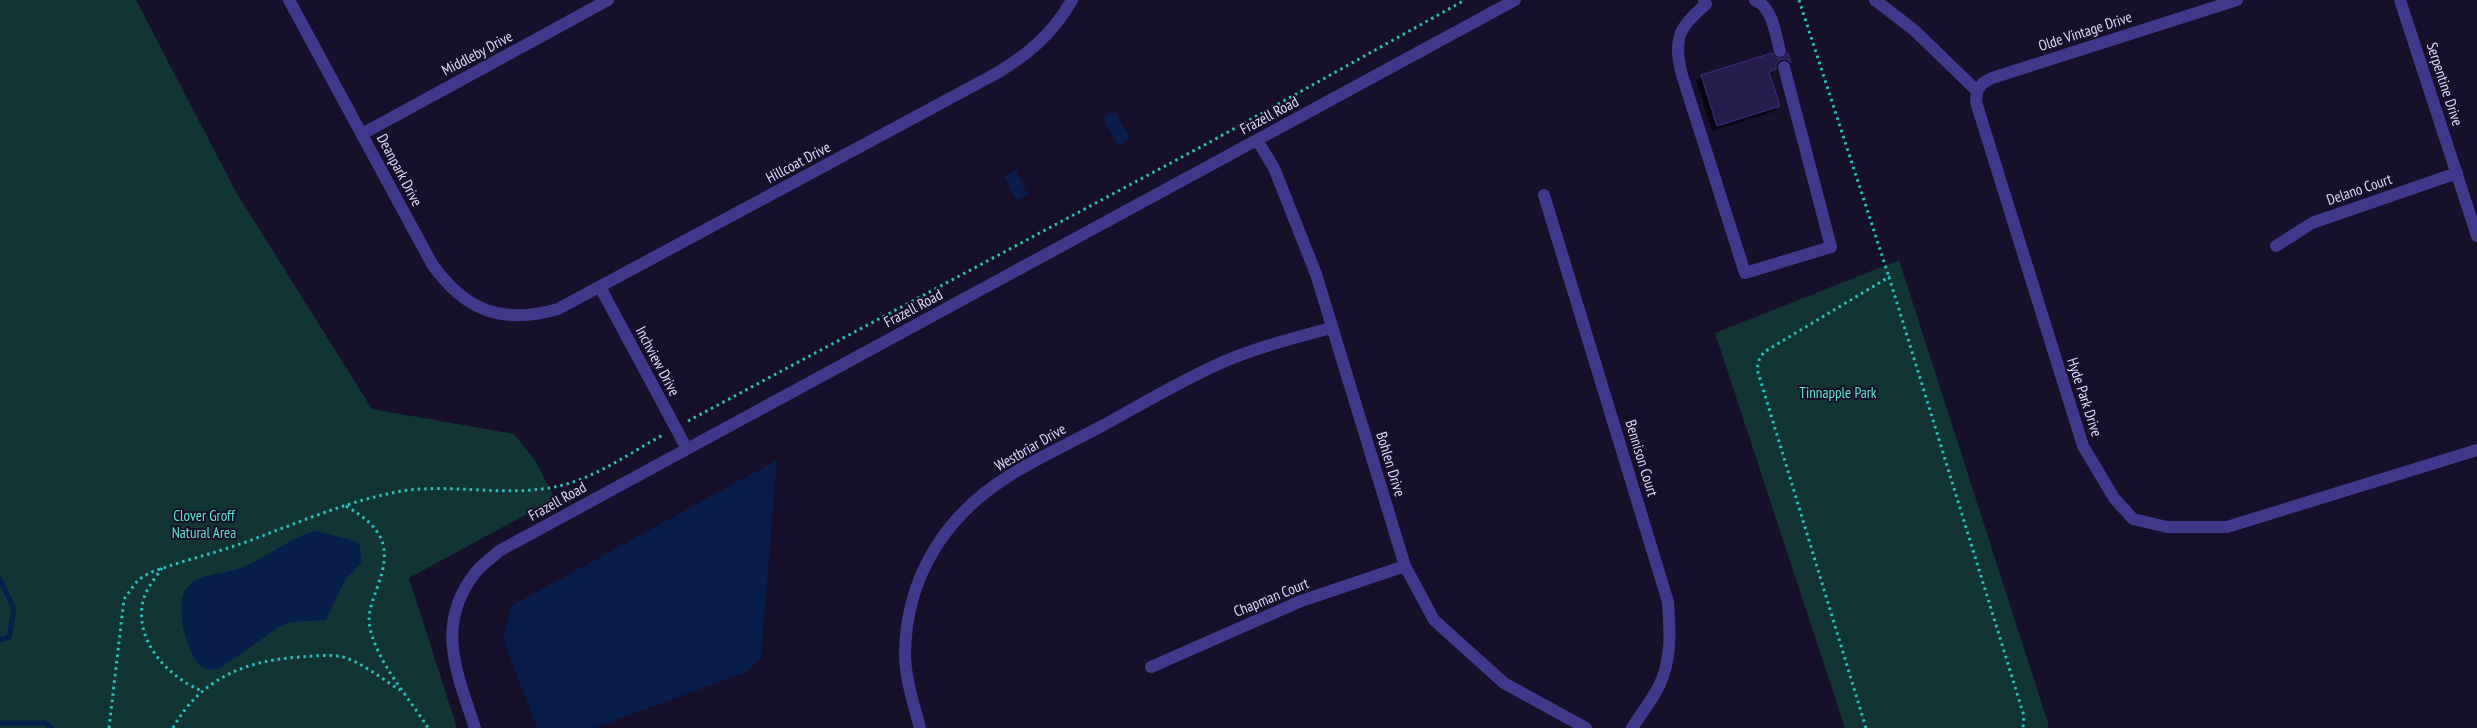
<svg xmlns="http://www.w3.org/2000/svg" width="2477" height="728" viewBox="0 0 2477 728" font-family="'PT Sans Narrow',sans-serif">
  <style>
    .green { fill: #123435 }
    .water { fill: #091d4a }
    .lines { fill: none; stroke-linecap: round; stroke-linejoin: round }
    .stream { stroke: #091d4a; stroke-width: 5 }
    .building { fill: #271b4c; stroke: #3f2c79; filter: url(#shadow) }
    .path { stroke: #2bc0bf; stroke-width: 3; stroke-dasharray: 2.5 4; stroke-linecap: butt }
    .minor { stroke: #40398b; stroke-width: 12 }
    .labels { text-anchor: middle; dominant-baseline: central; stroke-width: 4; stroke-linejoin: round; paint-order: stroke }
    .street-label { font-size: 15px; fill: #dfd9ff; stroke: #16102a }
    .park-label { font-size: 15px; fill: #5fe5cb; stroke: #16102a }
  </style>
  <defs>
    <filter id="shadow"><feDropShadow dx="-4.5" dy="4.5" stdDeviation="0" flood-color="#0009"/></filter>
  </defs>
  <rect width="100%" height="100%" fill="#16102a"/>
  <path class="green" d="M0,0H136L236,192L372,409L514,434L535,460L555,499L409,578L457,728H0Z
    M1899,260L2048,723V728H1845L1715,333Z"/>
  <path class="water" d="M1115,111L1130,139L1118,146L1103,118Z
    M1016,170L1028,195L1016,200L1004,176Z
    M777,460L761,658L744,673L594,728H537L503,639L511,606Z
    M316,531L355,541L360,545L361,564L345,580L326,620L291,622L279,627L220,668C215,669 210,671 205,669C187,660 174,606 186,589C199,573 216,575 234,570C264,562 289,536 316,531Z"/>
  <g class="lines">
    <path class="stream" d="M0,579L14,609L9,637L0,640
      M0,723H45L52,728"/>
  </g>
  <path class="building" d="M1772,53L1775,57L1782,59L1788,53L1791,63L1787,59H1782L1776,64V69L1769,72L1780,106L1717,126L1701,75Z"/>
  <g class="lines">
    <path class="path" d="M1799,0L1889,277
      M688,421L1210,142L1465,0
      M346,506C383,528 393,546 377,588C372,603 366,616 371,632C381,668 409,697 428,728
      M162,568C155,578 146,589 143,601C134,641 168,677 202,691
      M109,728L124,599L138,580L149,573C184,560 220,552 254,539C302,521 351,500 402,491C449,484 496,495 542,489C588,484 624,456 663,435
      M173,728C200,679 246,660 301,657C314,656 330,654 343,657C363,663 382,679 400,690
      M1866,728L1757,369L1759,360L1764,352L1889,277L2024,716L2023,728"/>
    <path class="minor" d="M289,0L432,264C465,311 503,325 558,309L997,73C1030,53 1053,33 1072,0
      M1704,0L1706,4C1678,29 1673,38 1682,75L1745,273L1831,247L1784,67
      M1755,0C1773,8 1775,33 1780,51
      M1875,0L1914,30L1977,91L1976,102L2083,446L2114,498L2133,519L2167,527H2227L2477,450
      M2400,0L2477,236
      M1977,91L1983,83L1992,78L2237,0
      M362,134L608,0
      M1257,140L1274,168L1316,274L1405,566L1434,620L1504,683L1586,728
      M1544,195L1668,602C1670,630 1672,660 1659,686C1652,700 1641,714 1632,728
      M2276,246L2312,223L2457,173
      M600,287L687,449
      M1151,667L1301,601L1405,566
      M475,728C457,673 434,624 476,572C482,564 492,558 499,551L1515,0
      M920,728C914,705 905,678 905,654C906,576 946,514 1012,474C1041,456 1072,442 1102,426C1142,404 1182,380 1223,362C1258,347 1295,338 1331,328"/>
  </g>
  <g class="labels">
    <g class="street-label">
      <text transform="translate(2085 31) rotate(-18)">Olde Vintage Drive</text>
      <text transform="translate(477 53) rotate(-28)">Middleby Drive</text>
      <text transform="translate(2445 84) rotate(72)">Serpentine Drive</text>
      <text transform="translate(1269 115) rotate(-28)">Frazell Road</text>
      <text transform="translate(798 162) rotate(-28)">Hillcoat Drive</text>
      <text transform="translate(400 170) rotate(62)">Deanpark Drive</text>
      <text transform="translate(2359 189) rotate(-19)">Delano Court</text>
      <text transform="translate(913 308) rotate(-28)">Frazell Road</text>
      <text transform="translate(658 361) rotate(62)">Inchview Drive</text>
      <text transform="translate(2085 397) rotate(72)">Hyde Park Drive</text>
      <text transform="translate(1030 447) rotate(-30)">Westbriar Drive</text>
      <text transform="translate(1642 458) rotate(73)">Bennison Court</text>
      <text transform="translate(1391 464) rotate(73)">Bohlen Drive</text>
      <text transform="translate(557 501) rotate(-29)">Frazell Road</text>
      <text transform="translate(1271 597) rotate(-22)">Chapman Court</text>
    </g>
    <g class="park-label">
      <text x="1838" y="392">Tinnapple Park</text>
      <text x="204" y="515">Clover Groff<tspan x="204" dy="17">Natural Area</tspan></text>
    </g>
  </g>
</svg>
